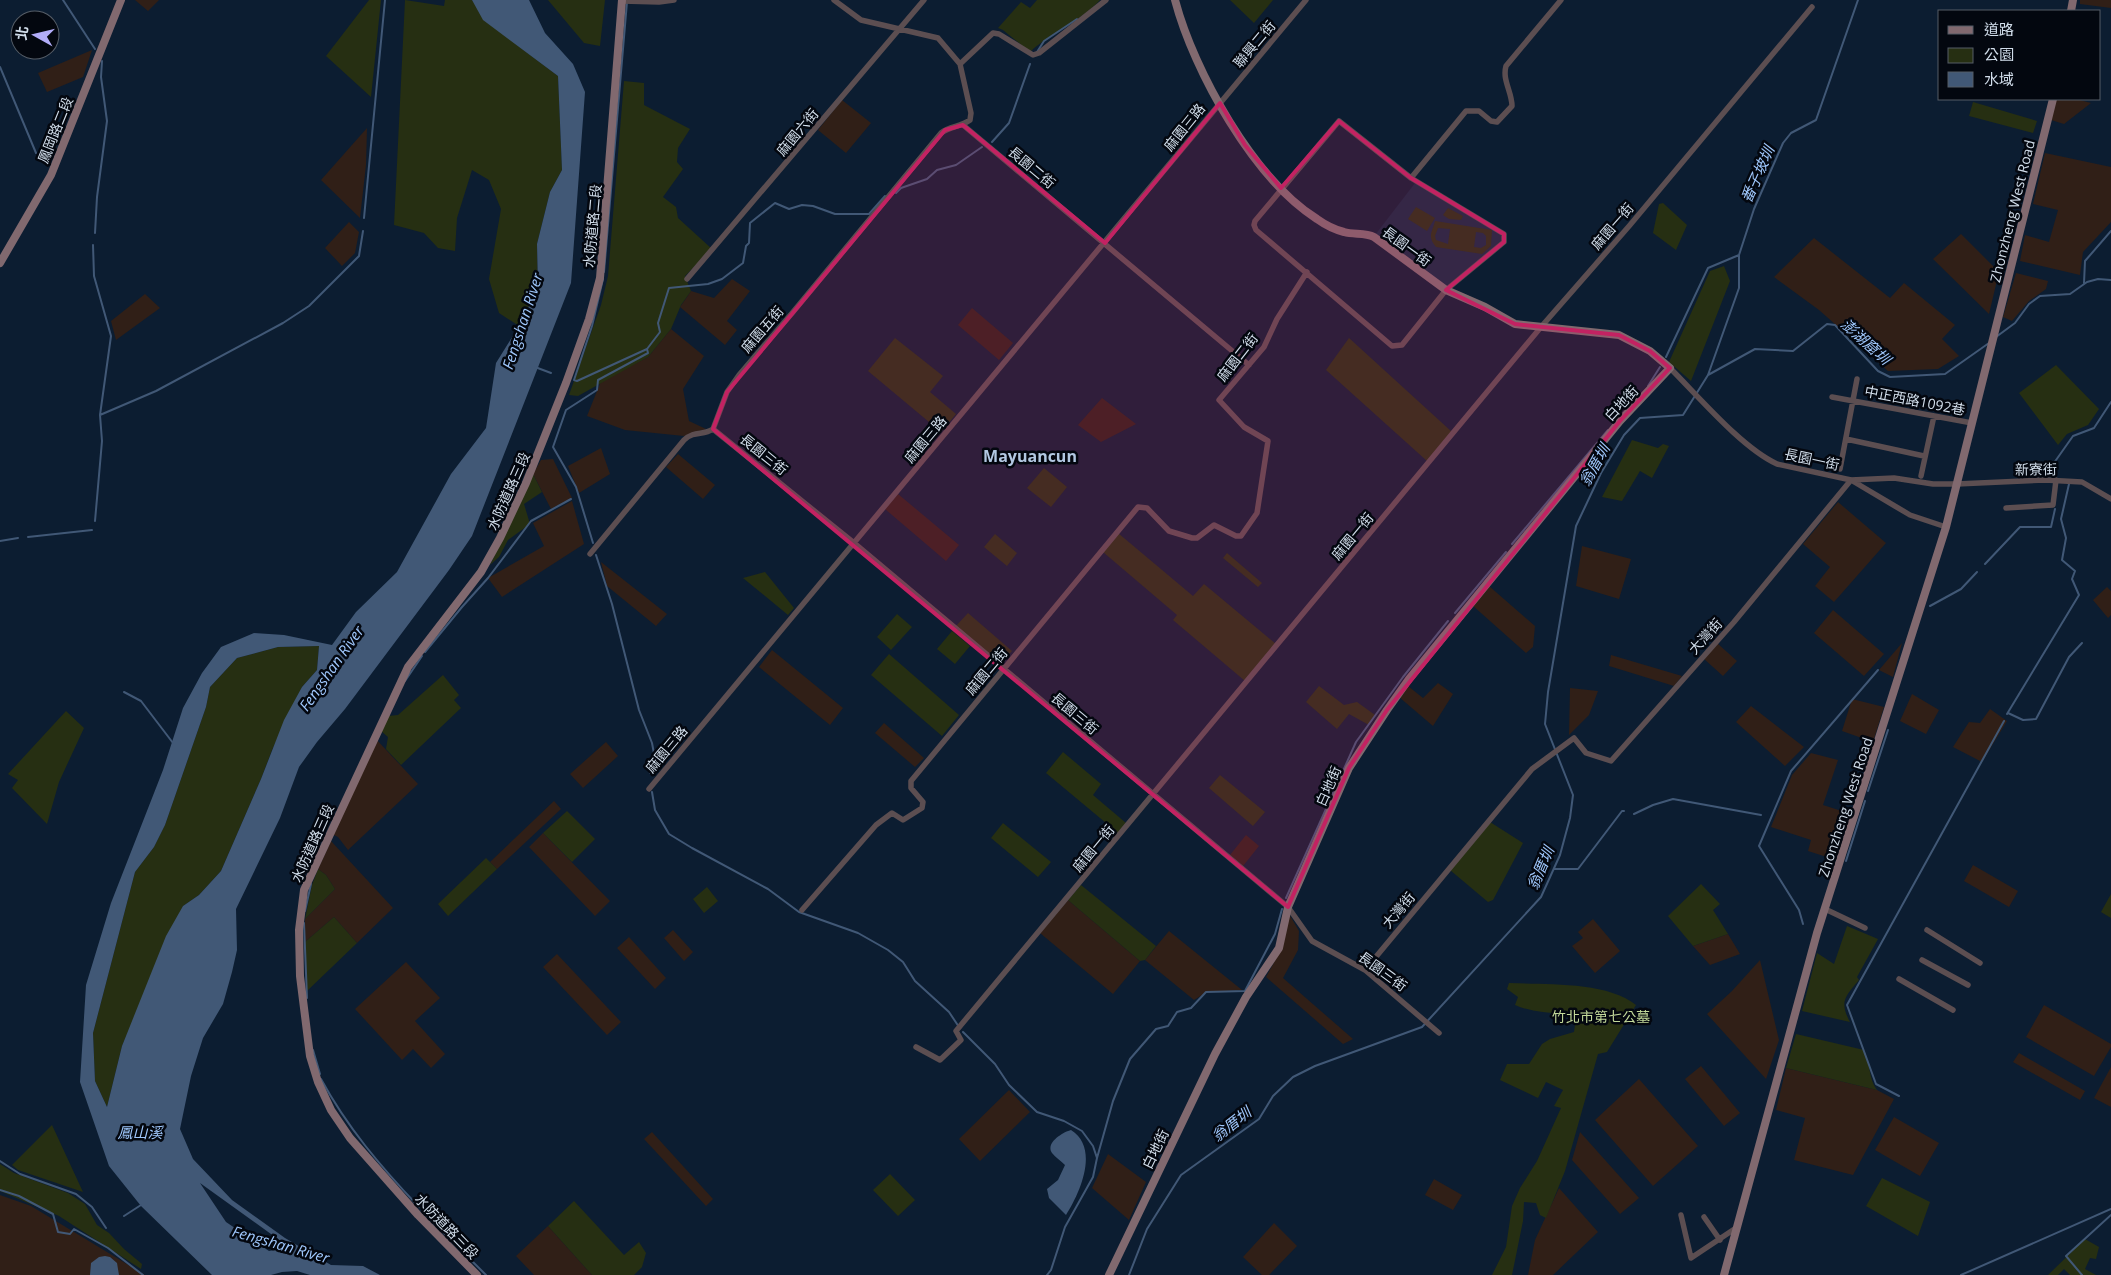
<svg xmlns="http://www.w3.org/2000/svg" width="2111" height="1275" viewBox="0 0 2111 1275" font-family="'Open Sans','Noto Sans TC',sans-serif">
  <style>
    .built { fill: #12283f }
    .industrial { fill: #301f17 }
    .green { fill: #262f12; fill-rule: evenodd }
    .water { fill: #415876; fill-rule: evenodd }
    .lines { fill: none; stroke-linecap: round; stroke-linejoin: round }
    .stream { stroke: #415876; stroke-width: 2 }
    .street { stroke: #5c4e51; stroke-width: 5.5 }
    .secondary { stroke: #81696f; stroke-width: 8 }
    .marked { fill: #c32262; fill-opacity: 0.2; stroke: #c32262; stroke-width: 4; stroke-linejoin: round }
    .labels { text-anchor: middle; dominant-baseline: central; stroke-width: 5; stroke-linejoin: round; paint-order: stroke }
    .street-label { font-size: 14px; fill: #d1ddea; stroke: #03070f }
    .park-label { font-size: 14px; fill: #c3d99a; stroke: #03070f }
    .water-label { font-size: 15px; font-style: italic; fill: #9fc7fc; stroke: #03070f }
    .quarter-label { font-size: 16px; font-weight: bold; fill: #b2c8e2; stroke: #03070f }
  </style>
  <rect width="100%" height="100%" fill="#0c1d31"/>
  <path class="built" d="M1415,183L1502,234L1501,241L1447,286L1375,235Z"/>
  <path class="industrial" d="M135,0H159L148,11Z
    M2080,0H2111V8L2080,4Z
    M92,50L83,77L47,92L38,73Z
    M2056,99H2076L2091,103L2064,124L2051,120Z
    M842,100L871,123L846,153L818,130Z
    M367,128L366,165L360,218L321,180Z
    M2045,153L2111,167V222L2083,252L2080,275L2020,261L2025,235L2049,242L2058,210L2033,204Z
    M349,222L359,232L355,253L342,266L325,248Z
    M1961,234L1999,272L1989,314L1933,259Z
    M1814,238L1890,298L1904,283L1955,325L1942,339L1959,356L1938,369L1888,371L1819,310L1774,277Z
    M2016,273L2048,281L2046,289L2029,301L2012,321L2003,317Z
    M732,279L750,291L727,321L737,330L725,345L680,307L691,291L714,298Z
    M145,294L160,308L116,340L111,321Z
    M972,308L1013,343L999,360L958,325Z
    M671,329L704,356L683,389L689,421L706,429L684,436L625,430L587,416L601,381L648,357Z
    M1102,398L1136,424L1101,442L1078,425Z
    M601,448L610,474L579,493L568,466Z
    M678,454L715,485L703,499L666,467Z
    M553,459L572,498L551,509L533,474L541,460Z
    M898,494L959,545L946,561L885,509Z
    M572,501L584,544L502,597L488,578L544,546L533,523Z
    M1838,502L1886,543L1834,602L1815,586L1830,567L1803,544Z
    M1582,546L1631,559L1619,599L1576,586Z
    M601,562L667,614L656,626L607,586Z
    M1489,586L1535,626L1533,647L1526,653L1472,605Z
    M2107,587L2111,591V615L2108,618L2093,600Z
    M1833,610L1884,654L1864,676L1814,633Z
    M1717,643L1737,661L1723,676L1703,658Z
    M1902,643L1893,677L1879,670Z
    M772,650L843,708L830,725L759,667Z
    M1611,655L1682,676L1674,686L1609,666Z
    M1438,683L1453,694L1433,726L1399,697L1408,686L1423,698Z
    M1570,688L1598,691L1589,715L1569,735Z
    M1912,694L1939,710L1926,734L1900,721Z
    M1852,699L1884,707L1873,742L1842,731Z
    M1751,706L1804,747L1785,766L1736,722Z
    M1990,709L2007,721L1982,762L1953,747L1969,722L1980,723Z
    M884,723L924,758L915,767L875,733Z
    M375,738L418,784L348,850L338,837L332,834Z
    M606,742L618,756L583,788L570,774Z
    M1811,753L1838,760L1823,805L1848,813L1833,859L1808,851L1811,840L1771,827L1792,775Z
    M554,801L561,809L497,869L490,862Z
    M543,833L610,901L595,916L529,847Z
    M1246,835L1259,846L1243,866L1230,855Z
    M331,841L393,908L357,943L334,917L305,942V919L335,889L326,875L318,869Z
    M1973,865L2018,891L2009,907L1964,881Z
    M1068,900L1140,961L1113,994L1040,933Z
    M1289,914L1299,931L1298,950L1283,978L1353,1039L1343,1044L1266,977L1283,946Z
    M1593,919L1620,951L1595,973L1572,946L1583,938L1578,932Z
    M673,930L693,952L684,961L664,938Z
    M1169,931L1242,990L1207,992L1194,1000L1145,960Z
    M1728,934L1740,954L1710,965L1693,946Z
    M629,937L666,978L655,989L617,948Z
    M557,954L621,1022L607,1035L543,967Z
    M1760,960L1779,1040L1766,1079L1707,1014L1732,991Z
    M406,962L440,998L415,1021L445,1054L431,1068L413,1049L402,1060L355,1009Z
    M2044,1005L2111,1044V1047L2094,1076L2026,1037Z
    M2019,1053L2085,1091L2080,1100L2013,1062Z
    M1701,1066L1740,1113L1724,1126L1685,1079Z
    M2111,1067V1107L2094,1098Z
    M1786,1068L1877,1090L1894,1099L1853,1175L1794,1160L1805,1118L1776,1110Z
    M1639,1079L1698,1146L1653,1186L1595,1120Z
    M1009,1090L1030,1112L980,1161L959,1139Z
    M1894,1117L1939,1143L1920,1176L1875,1150Z
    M652,1132L713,1199L706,1206L644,1139Z
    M1580,1132L1639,1198L1620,1214L1572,1160Z
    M1108,1154L1146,1182L1129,1220L1092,1188Z
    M1434,1179L1462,1195L1453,1210L1425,1195Z
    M1559,1188L1598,1232L1553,1275H1528L1535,1240Z
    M0,1195L31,1206L145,1275H0Z
    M1274,1223L1297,1246L1269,1275H1262L1243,1257Z
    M548,1226L592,1275H534L516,1256Z"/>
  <path class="green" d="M369,0H381L371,97L326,56Z
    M405,0L444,6L445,0H472L517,45L558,76L562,170L550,192L537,244L538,288L519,326L499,313L489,279L501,209L489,180L472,170L457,218L455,251L438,248L424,233L394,225Z
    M548,0H605L600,46L584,43Z
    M1037,0H1100C1080,22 1051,32 1030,52L1003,30L998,28L1021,2L1030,8Z
    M1230,0H1273L1254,23Z
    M624,81L644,83V105L690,129L678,148L677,162L683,169L663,197L676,207L678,218L712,249L685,276L691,291L681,305L671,329L648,357L578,396L569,395L601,305L608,276Z
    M1973,102L2037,121L2033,133L1969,116Z
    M1663,203L1687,225L1676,250L1653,233L1659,204Z
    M1416,207L1435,218L1427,231L1408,219Z
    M1448,208L1463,216L1461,220L1449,219L1443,215Z
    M1435,221L1492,230L1491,246L1482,254L1436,247C1427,236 1432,233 1435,221ZM1438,228L1450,229L1448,244L1436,240L1435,236ZM1476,232L1483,233L1486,236V245L1481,248L1474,247Z
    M1724,266L1730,281L1691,381L1669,362L1710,271Z
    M895,338L943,376L930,392L956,414L941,432L868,371Z
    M1349,338L1452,432L1427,461L1326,370Z
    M2056,365L2099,409L2088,425L2067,434L2058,445L2019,393Z
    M1632,440L1658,448L1663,444L1669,446L1652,478L1640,471L1622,501L1602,497Z
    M1044,468L1067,487L1051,507L1027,488Z
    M533,474L542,492L524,504L530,524L508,540L499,557L490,565Z
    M1118,533L1193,596L1204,584L1276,644L1245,681L1173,620L1177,615L1103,552Z
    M995,534L1017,553L1007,566L984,547Z
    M1227,553L1262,583L1258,587L1223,558Z
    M765,572L794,608L788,615L743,578Z
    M968,613L1012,651L1000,664L956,626Z
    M897,614L912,627L891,650L877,637Z
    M952,631L970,646L955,664L937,649Z
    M319,646L317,670L302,687L272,750L261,779L221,871L199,895L183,906L122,1046L107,1107L95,1081L93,1033L135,872L154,847L165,825L206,707L210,687L237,658L278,647Z
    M889,654L959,715L942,736L871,675Z
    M443,675L459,695L454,700L461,708L401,765L386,749L388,737L381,731L388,716L398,715Z
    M1319,686L1344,705L1357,702L1375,715L1369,725L1349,714L1337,729L1306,702Z
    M66,711L84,728L59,782L47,824L12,788L18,780L8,774Z
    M1063,752L1101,784L1093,795L1126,823L1118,833L1046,773Z
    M1220,775L1265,812L1253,826L1209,788Z
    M567,811L595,839L572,862L543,833Z
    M1490,822L1523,843L1493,900L1488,902L1450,870Z
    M1003,823L1051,862L1038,877L991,838Z
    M486,858L497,869L448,916L438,904Z
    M318,869L326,875L335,889L305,919L312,885Z
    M1701,884L1720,904L1713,910L1728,934L1693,946L1668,916Z
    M1081,885L1156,946L1145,960L1140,961L1068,900Z
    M707,887L718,901L704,913L693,899Z
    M2111,894V918L2101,912Z
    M334,917L357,943L307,991L305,942Z
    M1847,926L1878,939L1857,977L1859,980C1845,997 1839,1001 1850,1022L1802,1011L1817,953L1834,964Z
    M1509,983C1546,985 1606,981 1636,1005L1607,1052L1598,1054L1565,1171L1546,1218L1540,1215L1536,1203L1524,1202L1523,1221L1512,1275H1492L1506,1247L1512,1206L1520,1188L1537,1161L1561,1108L1554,1106L1563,1090L1546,1082L1538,1098L1500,1080L1507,1064H1529L1542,1044L1550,1039L1574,1032L1576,1018L1574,1013C1554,1014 1533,1013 1515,1005L1518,997L1507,989Z
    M1796,1034L1864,1050C1871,1064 1868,1078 1877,1090L1786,1068Z
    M52,1125L83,1192L18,1170L12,1165Z
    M0,1164L14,1173L68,1193L85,1204L97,1225L109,1233L124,1249L142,1264L141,1269L59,1216L0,1191Z
    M890,1174L915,1200L898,1216L873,1190Z
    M1882,1178L1930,1202L1918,1236L1866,1206Z
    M574,1201L624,1255L639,1242L646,1253L642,1267L634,1275H592L548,1226Z
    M2085,1239L2099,1247L2096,1259L2090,1258L2085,1269L2096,1275H2070L2064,1269L2058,1275H2048Z"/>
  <path class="water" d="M472,0H529L545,33L573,64L585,92L571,283L472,536L449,570L345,709L317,742L299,767L280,818L236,909L237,950L232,972L223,1004L203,1038L191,1076L180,1129L193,1159L232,1200L285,1238L331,1265L363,1266L380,1275H310L297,1271L282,1272L271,1275H212L141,1206L109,1166L80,1082L86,985L111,903L163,770L183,708L202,673L221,647L254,633L284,635L332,645L356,612L397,572L451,474L486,428L496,363L519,326L538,288L537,244L550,192L562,170L558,76L483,20ZM319,646L317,670L302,687L284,720L261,779L221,871L199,895L183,906L166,936L122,1046L107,1107L95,1081L93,1033L135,872L154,847L165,825L206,707L210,687L237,658L278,647ZM200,1183L289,1247L269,1251L226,1222Z
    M1071,1130C1100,1148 1080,1193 1066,1215L1049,1198L1047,1189L1058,1180L1065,1165C1061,1161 1055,1157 1052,1153C1045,1143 1063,1132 1071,1130Z
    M105,1256L110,1257L117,1263L119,1275H90L91,1263L99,1257Z"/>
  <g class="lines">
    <path class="stream" d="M63,0L95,49
      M1037,52L1044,41L1077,19
      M0,67L36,153
      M992,142L1009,123L1030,64
      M896,193L901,188L927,179L937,170L956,165L982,147
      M364,218L385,0
      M95,233L97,197L107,121L101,77L102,61
      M93,245L94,276L111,336L100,415L102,441L95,521
      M604,272L627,2
      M603,279L592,326L574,380L577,381L647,349L660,332L658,323L669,288L708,284L722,279L743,263L746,246L749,243L750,223L775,203L789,209L802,205L813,206L835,214H869L885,196
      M2084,283L2085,261L2111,231
      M1996,337L2015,323L2029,304L2040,296L2070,294L2087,282L2098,279L2111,280
      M1666,357L1708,268L1739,255
      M535,367L551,373
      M1708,375L1755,349L1793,351L1827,324L1835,325L1878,371L1890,377L1945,374L1989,343
      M1648,386L1660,367
      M100,415L156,391L283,323L309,306L359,256L363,231
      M2049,470L2073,436L2094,428L2111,402
      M28,537L92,530
      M0,541L18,538
      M593,543L576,487L553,447L566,410L597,390L598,380L648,353L647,349
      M1512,544L1608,430
      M596,555L612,604L639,710L652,743L655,759L650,773
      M1985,564L2020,527H2051L2055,509
      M1930,606L1961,589L1977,572
      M1455,613L1506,552
      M425,652L462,607L488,578L531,521L571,499
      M405,681L422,656
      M124,692L141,701L173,743
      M2008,713L2023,720L2036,719L2069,657L2082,643
      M2007,714L2079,595L2072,579L2075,571L2062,560L2066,538L2061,519L2069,484
      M1868,791L1888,730
      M652,792L655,810L669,834L692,848L768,889L799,912L858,933L888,950L903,962L915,981L949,1012L959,1027
      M1634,814L1653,805L1673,799L1761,815
      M1846,861L1865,801
      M1554,869H1578L1622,811H1624
      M1286,898L1356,742L1403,677L1448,621
      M305,911L311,884
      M304,923L307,998
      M1803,924L1799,910L1759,846L1791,771L1878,670
      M963,1032L995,1064L1009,1085L1037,1112L1064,1121L1082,1131L1093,1146L1097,1158L1093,1177L1065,1227L1051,1270L1047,1275
      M313,1050L320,1074
      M321,1079C347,1127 381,1167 419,1207
      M1899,1096L1876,1084L1847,1005L2004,721
      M1097,1158L1113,1101L1130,1059L1156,1029L1168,1026L1177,1012L1191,1008L1206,992L1245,991L1275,934L1282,909
      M0,1161L20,1174L76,1194L92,1207L106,1228
      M0,1190L19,1196L53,1214L58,1232L70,1234L74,1229L108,1248L143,1275
      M426,1215L486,1275
      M124,1216L141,1205
      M1129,1275L1147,1229L1181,1175L1259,1119L1273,1096L1293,1077L1315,1066L1422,1027L1541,897L1560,855L1570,818L1573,795L1545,724L1548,692L1576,526L1601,473L1624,435L1640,418L1683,415L1708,375L1739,288V255L1754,209L1783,143L1791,133L1816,120L1858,0
      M1961,1275L2111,1209
      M2082,1275L2066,1256L2111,1215"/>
    <path class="street" d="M622,1L659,2L674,0
      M960,64L993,33L999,34L1033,55L1039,53L1106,0
      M1339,121L1411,178L1504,234V242L1446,290L1402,345L1392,346L1256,230L1254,225L1255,221Z
      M963,125L1249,365
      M1411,178L1466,111H1479L1491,121L1497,122L1512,106C1512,92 1502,80 1506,66L1561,0
      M687,279L924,0
      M1670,368C1699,397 1742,448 1777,464L1851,480L1910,515L1946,527
      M1832,397L1972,423
      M713,429L854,543L1288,907L1312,941L1365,970L1439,1033
      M1846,439L1924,456
      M1840,469L1857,379
      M1921,476L1934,416
      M1851,480L1894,478L1933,484H1957L2045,480L2082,482L2111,499
      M2006,508L2053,505L2056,480
      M590,554L684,440C695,430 703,436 713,429L727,392L739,375L793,312L941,133C950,126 961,127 970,120L971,113L960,64L938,38L861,20L834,0
      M649,789L1306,0
      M1825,909L1865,928
      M802,910L876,825L892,813L903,820L922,808L923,802L911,788V781L1138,507L1147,508L1169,531L1192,538H1197L1214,525L1236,536H1241L1257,513L1268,441L1244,427L1219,400L1264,347L1277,319L1307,272
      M1927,930L1980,963
      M1922,960L1968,985
      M1365,970L1532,769L1574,738L1586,753L1611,761L1734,622L1851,480
      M1899,979L1953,1010
      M916,1047L940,1060L961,1040L956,1031L1541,327L1630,225L1812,7
      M1681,1215L1691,1258L1736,1228
      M1704,1217L1720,1240"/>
    <path class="secondary" d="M2071,11L2073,0
      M0,263L51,175L121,0
      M477,1275L418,1215L350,1138L331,1110L318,1082L310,1056L300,976L299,930L304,890L408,667L481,572L500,538L526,483L566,383L589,319L600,278L622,0
      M1109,1275L1215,1054L1246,997L1279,948L1288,907L1349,768L1387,710L1409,679L1620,421L1670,368L1650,351L1619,335L1515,324L1485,307L1446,290L1374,237C1365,232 1354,235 1344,232C1336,230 1324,224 1317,219C1254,179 1194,72 1175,0
      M1724,1275L1817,933L1946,527L2053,99"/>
  </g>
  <path class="marked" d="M1220,103L1245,145L1281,188L1339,121L1411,178L1504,234V242L1446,290L1515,324L1619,335L1650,351L1670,368L1620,421L1387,710L1349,768L1288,907L713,429L727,392L945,130L963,125L1105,243Z"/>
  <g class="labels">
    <g class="street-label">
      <text transform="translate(1254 44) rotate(-50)">聯興二街</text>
      <text transform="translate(1184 127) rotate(-51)">麻園三路</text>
      <text transform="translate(55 130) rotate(-68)">鳳岡路二段</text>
      <text transform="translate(797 132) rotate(-50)">麻園六街</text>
      <text transform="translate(1032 167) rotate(40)">長園二街</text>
      <text transform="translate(2012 211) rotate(-76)">Zhonzheng West Road</text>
      <text transform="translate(592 226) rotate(-85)">水防道路二段</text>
      <text transform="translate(1612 226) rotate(-49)">麻園一街</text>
      <text transform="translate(1407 246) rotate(36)">長園一街</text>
      <text transform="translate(762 329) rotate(-49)">麻園五街</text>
      <text transform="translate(1237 357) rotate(-52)">麻園二街</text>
      <text transform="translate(1915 400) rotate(11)">中正西路1092巷</text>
      <text transform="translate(1621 403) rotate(-47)">白地街</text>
      <text transform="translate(925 439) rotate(-50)">麻園三路</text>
      <text transform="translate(764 454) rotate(39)">長園三街</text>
      <text transform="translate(1812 459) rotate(12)">長園一街</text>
      <text transform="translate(2036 469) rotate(-1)">新寮街</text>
      <text transform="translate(508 491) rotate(-66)">水防道路三段</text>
      <text transform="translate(1352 536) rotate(-50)">麻園一街</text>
      <text transform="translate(1705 636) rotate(-48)">大灣街</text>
      <text transform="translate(986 671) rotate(-50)">麻園二街</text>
      <text transform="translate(1075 713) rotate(40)">長園三街</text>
      <text transform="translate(666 749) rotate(-50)">麻園三路</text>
      <text transform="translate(1328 786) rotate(-66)">白地街</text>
      <text transform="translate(1845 807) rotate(-72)">Zhonzheng West Road</text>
      <text transform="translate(312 843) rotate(-66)">水防道路三段</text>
      <text transform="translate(1093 848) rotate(-50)">麻園一街</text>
      <text transform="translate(1398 910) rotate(-50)">大灣街</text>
      <text transform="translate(1383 971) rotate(36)">長園三街</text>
      <text transform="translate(1155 1149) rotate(-64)">白地街</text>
      <text transform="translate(447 1226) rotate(46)">水防道路三段</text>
    </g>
    <g class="park-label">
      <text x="1601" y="1016">竹北市第七公墓</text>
    </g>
    <g class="water-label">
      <text transform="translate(1757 174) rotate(-66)">番子坡圳</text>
      <text transform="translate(522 321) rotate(-72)">Fengshan River</text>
      <text transform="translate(1866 341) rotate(42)">澎湖窟圳</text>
      <text transform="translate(1594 465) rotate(-61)">翁厝圳</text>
      <text transform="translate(331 668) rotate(-55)">Fengshan River</text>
      <text transform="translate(1540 868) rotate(-67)">翁厝圳</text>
      <text transform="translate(1231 1124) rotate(-38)">翁厝圳</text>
      <text x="140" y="1132">鳳山溪</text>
      <text transform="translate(281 1244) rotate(16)">Fengshan River</text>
    </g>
    <g class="quarter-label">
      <text x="1030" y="456">Mayuancun</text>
    </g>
  </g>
  <rect x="1938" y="10" width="162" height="90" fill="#03070f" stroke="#555d67"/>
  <rect x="1948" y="26" width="25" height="8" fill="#81696f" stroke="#555d67"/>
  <text x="1984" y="35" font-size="15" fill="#d1ddea">道路</text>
  <rect x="1948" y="48" width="25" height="15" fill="#262f12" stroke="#555d67"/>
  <text x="1984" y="60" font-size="15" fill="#d1ddea">公園</text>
  <rect x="1948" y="72" width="25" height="15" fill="#415876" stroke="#555d67"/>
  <text x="1984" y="85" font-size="15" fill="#d1ddea">水域</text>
  <g transform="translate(35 35) rotate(278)"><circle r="24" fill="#03070f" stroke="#555d67"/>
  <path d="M0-4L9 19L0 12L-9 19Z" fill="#b2adf9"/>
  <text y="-8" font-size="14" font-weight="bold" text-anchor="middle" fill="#d1ddea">北</text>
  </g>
</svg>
